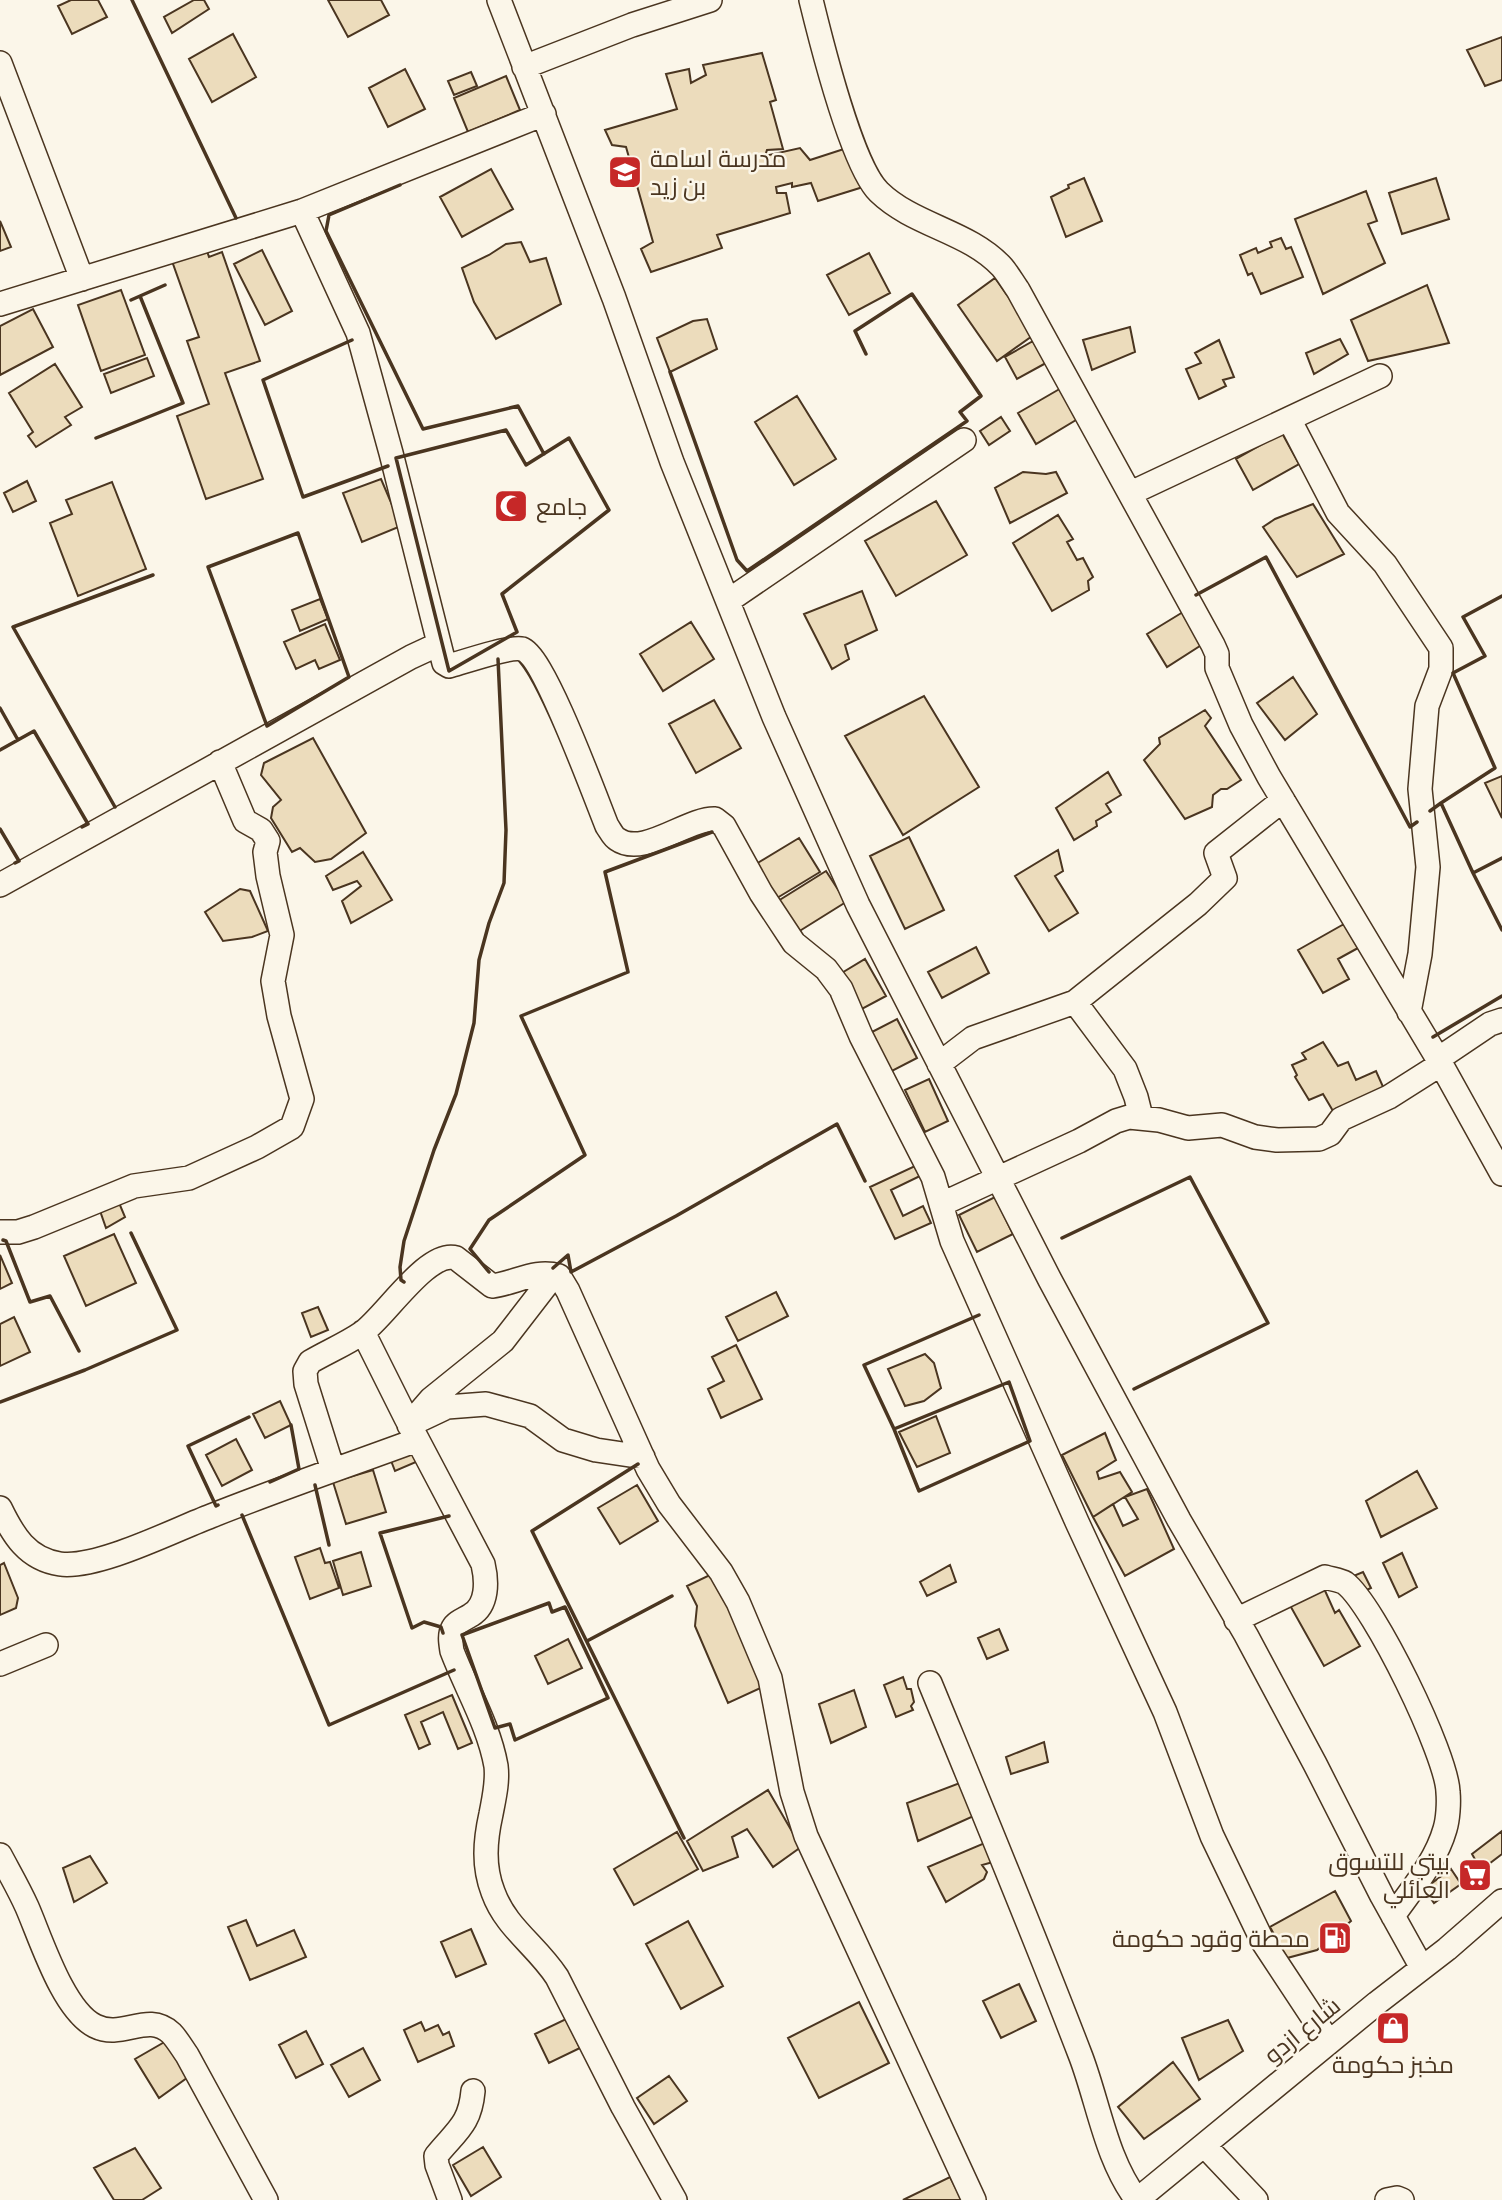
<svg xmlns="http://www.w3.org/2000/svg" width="1502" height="2200" viewBox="0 0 1502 2200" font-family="Ubuntu,Cairo,sans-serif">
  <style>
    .building { fill: #ecdcbc; stroke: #4a3520; stroke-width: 2 }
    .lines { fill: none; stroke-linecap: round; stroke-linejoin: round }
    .minor-casing { stroke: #4a3520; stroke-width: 26 }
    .minor { stroke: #fbf6e9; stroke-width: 23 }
    .wall { stroke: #4a3520; stroke-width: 3.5 }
    .labels { text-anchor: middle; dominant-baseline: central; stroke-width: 5; stroke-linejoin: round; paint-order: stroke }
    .poi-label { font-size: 24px; fill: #4a3520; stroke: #fbf6e9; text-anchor: start }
    .street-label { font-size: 24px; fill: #4a3520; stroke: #fbf6e9 }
  </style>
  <rect width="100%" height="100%" fill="#fbf6e9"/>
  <path class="building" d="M71,0H98L107,17L72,34L58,6Z
    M194,0H204L209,9L172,33L164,17Z
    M328,0H381L389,15L348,37Z
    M233,34L256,77L212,102L189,59Z
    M1502,37V80L1485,86L1467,50Z
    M762,53L776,100L770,102L783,149L767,150L765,156L800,148L810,160L850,147L863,187L818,201L811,183L792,187V183L776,187L777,193H786L790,213L717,235L722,248L651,272L641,249L653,242L626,147L612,145L605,130L677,109L666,74L689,69L691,83L706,75L703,65Z
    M405,69L425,109L388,127L369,88Z
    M471,72L477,86L454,95L448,81Z
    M506,76L520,110L468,132L454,98Z
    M491,169L513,209L462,237L440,197Z
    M1084,178L1102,221L1066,237L1051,197L1069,188L1068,185Z
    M1436,178L1449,219L1402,234L1389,193Z
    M1366,191L1377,221L1368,224L1385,263L1323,294L1295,219Z
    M0,221L11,247L0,251Z
    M1281,238L1286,249L1291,247L1303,277L1261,294L1252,273L1248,275L1240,255L1256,248L1258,253L1272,247L1270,242Z
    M521,242L530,262L546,258L561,304L496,339L474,302L462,268L489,255L506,244Z
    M206,248L209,257L222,252L260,361L225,373L263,479L206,499L177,416L209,404L187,341L199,337L172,261Z
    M262,250L292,311L265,325L234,264Z
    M869,253L890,293L849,315L827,275Z
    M995,278L1035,334L997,361L958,305Z
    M1427,285L1449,343L1368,361L1351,320Z
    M121,290L145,355L101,371L78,305Z
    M33,309L53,347L0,375V326Z
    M707,319L717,349L670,372L657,338L693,321Z
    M1130,327L1135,352L1092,370L1083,340Z
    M1340,339L1348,354L1314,374L1306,353Z
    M1219,340L1234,377L1223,380L1226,386L1199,399L1186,369L1201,363L1195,353Z
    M1033,341L1046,363L1017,379L1005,357Z
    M147,358L154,376L111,393L104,374Z
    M55,364L82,407L65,417L71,425L36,447L28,436L33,432L9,393Z
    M1063,387L1081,417L1036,444L1018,413Z
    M797,396L836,459L794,485L755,422Z
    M1001,417L1010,431L989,445L980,431Z
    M1282,433L1299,464L1253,490L1236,459Z
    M1023,472L1046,474L1056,472L1067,493L1010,523L995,488Z
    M381,479L401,526L362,542L343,493Z
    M27,481L36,501L13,512L4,493Z
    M112,482L146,569L78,596L50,523L72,514L66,500Z
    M936,501L967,555L896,596L865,541Z
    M1313,504L1344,554L1297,577L1263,527L1275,519Z
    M1058,515L1073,539L1067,542L1077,560L1083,558L1093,577L1088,581L1089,590L1052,611L1013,543Z
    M862,591L877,630L845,645L849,659L832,669L804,614Z
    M320,599L328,619L300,631L292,610Z
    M1183,612L1203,644L1167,667L1147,634Z
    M691,622L714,659L663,691L640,654Z
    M325,624L340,660L319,669L315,660L296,669L284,642Z
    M1293,677L1317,714L1285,740L1257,703Z
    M924,696L979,787L903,835L845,736Z
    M714,700L741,748L696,773L669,724Z
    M1205,710L1211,718L1205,726L1241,780L1227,789H1221L1213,795L1212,807L1185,819L1144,760L1160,744L1159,738Z
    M313,738L366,833L331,859L315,862L300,848L292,852L271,818L273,807L281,800L261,775L264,763Z
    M1108,772L1121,795L1106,804L1111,812L1096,821L1097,826L1074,840L1056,808Z
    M1502,776V818L1485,783Z
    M909,837L944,910L905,929L870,856Z
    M799,838L820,872L777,898L756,864Z
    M1058,850L1063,871L1055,876L1078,913L1049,931L1015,876Z
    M363,852L392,900L351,923L342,901L361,886L357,881L333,890L326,876Z
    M826,871L846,902L798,932L778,901Z
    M240,889L250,891L268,931L252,937L223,941L205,912Z
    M1344,924L1358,948L1338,959L1349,979L1323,993L1298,950Z
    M976,947L989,973L942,998L928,972Z
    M865,959L886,996L860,1010L840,974Z
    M897,1019L917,1058L890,1072L870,1033Z
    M1323,1042L1338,1066L1348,1062L1356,1080L1376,1071L1384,1089L1333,1111L1323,1094L1309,1100L1295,1077L1297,1075L1292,1065L1306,1059L1302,1053Z
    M929,1079L948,1121L925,1132L905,1090Z
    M915,1166L920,1176L891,1190L903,1216L923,1206L931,1223L895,1239L870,1187Z
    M995,1197L1013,1234L977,1252L959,1215Z
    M117,1198L125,1217L106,1228L98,1205Z
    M114,1234L136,1283L86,1306L64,1256Z
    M0,1255L12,1283L0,1289Z
    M776,1292L788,1316L738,1341L726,1317Z
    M318,1307L328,1330L311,1337L302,1313Z
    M14,1317L30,1352L0,1366V1324Z
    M736,1345L762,1399L721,1418L708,1389L724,1381L712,1357Z
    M925,1354L934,1363L941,1388L924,1401L905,1406L888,1369Z
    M280,1401L291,1425L265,1438L253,1414Z
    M936,1416L950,1453L917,1467L899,1432Z
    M1105,1433L1116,1460L1097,1472L1099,1479L1120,1472L1132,1492L1093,1517L1062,1455Z
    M236,1439L252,1470L222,1486L206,1455Z
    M411,1449L416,1462L395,1471L390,1458Z
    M373,1470L386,1512L346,1524L333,1482Z
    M1417,1471L1437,1508L1381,1537L1366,1501Z
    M637,1485L658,1521L620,1544L598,1508Z
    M1147,1489L1174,1549L1125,1576L1093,1517L1113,1504L1123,1526L1138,1519L1125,1497Z
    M320,1548L325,1563L330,1562L339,1588L310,1599L295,1557Z
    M361,1552L371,1586L343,1595L333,1561Z
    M1402,1553L1417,1587L1399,1597L1383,1563Z
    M4,1563L18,1598L16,1608L0,1615V1565Z
    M950,1565L956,1582L927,1596L920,1582Z
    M716,1572L767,1685L728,1703L695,1626L697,1606L687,1586Z
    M1363,1572L1371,1588L1358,1594L1351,1577Z
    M1322,1584L1335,1613L1339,1610L1360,1646L1324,1666L1287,1600Z
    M999,1629L1008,1650L987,1659L978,1638Z
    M568,1639L582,1668L548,1684L535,1656Z
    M903,1677L907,1689H911L914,1702L911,1706L913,1710L896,1717L884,1685Z
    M854,1690L866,1727L831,1743L819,1704Z
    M452,1695L472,1743L458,1749L443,1712L421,1722L430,1744L419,1749L405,1715Z
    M1044,1742L1048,1762L1011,1774L1006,1757Z
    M965,1781L976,1815L918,1841L907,1803Z
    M768,1790L801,1847L773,1867L747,1829L732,1837L738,1857L703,1871L687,1841Z
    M1502,1831V1854L1481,1870L1472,1854Z
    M677,1832L698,1869L634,1905L614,1869Z
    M987,1842L993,1862L982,1865L987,1872L984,1879L946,1902L928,1867Z
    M90,1856L107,1883L74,1902L63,1868Z
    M1451,1869L1461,1884L1434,1903L1424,1889Z
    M1335,1891L1351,1921L1317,1950L1287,1958L1270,1927Z
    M246,1920L257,1946L294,1930L306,1957L250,1980L228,1927Z
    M688,1921L723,1986L681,2009L646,1944Z
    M471,1929L486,1964L456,1977L441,1942Z
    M1019,1984L1036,2021L1001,2038L983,2001Z
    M859,2002L889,2063L819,2098L788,2038Z
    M566,2019L580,2048L549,2063L535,2034Z
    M1228,2020L1243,2051L1199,2080L1182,2038Z
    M421,2022L425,2031L438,2025L443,2035L449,2032L454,2046L418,2062L404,2030Z
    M306,2031L323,2064L296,2078L279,2045Z
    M168,2040L191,2075L159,2098L135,2059Z
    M363,2048L380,2080L349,2097L331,2065Z
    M1173,2062L1200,2099L1144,2139L1118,2107Z
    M669,2076L687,2101L654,2124L637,2098Z
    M483,2147L501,2177L471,2196L453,2165Z
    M135,2148L161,2188L142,2200H114L94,2168Z
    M950,2177L962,2200H903Z"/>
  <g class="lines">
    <g class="minor-casing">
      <path id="minor" d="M499,0L614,298L672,462L774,717L858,905L1050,1280L1179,1520L1246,1635L1315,1764L1382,1896L1422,1968
        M811,0C821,41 852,166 879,192C914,226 969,231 1002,267C1008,274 1013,283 1018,290L1213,645L1217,654V668L1241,725L1269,777L1441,1064L1502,1174
        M0,63L82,279
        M524,67L632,25L710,0
        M302,211L358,333L391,453L444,663L449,666C463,662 510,646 522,649C544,656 596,799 607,826C610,830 613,837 617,839C643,858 687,818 715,819L724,826L761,893L794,943L826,969L841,989L861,1036L933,1177L952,1241L1077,1522L1165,1712L1212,1836L1263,1942L1329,2042
        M0,304L302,211L544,114
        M1289,419L1338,513L1385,564L1441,648V669L1427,706L1420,789L1428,867L1420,954L1409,1012
        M1131,493L1380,376
        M728,601L964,440
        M0,885L411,657L439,644
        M1075,1002L1125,1069L1136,1097L1141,1117
        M1438,1059L1490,1024L1502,1020
        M939,1064L973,1038L1075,1002L1198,904L1225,878L1216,853L1283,800
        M942,1204L1079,1141L1116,1121L1129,1117L1159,1120L1188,1128L1222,1125L1255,1137L1277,1140L1319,1139L1330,1134L1341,1119L1389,1097L1441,1064
        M0,1232H18L34,1227L134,1186L189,1178L257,1147L292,1127L302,1099L279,1016L273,981L282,935L268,876L265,852L268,841L261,830L245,821L220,762
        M363,1332L406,1418L483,1564C487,1581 488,1605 471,1615C465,1619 456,1622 453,1628C449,1635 451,1644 452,1651C466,1688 489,1726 496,1766C498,1782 494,1798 491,1814C485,1841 483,1866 493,1892C506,1928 536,1945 557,1977L623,2107L675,2200
        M418,1414L431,1399L503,1341L554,1275
        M409,1425L447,1407L486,1404L530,1416L563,1440L596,1450L643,1457
        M333,1470L306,1384L305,1371L310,1362C327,1352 346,1344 362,1333C385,1317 428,1249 456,1258L492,1286C516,1283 535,1269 559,1276L568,1291L648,1469L669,1504L721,1572L738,1602L770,1678L792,1792L806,1836L974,2200
        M0,1508C13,1535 27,1559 60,1564C98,1569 174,1530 211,1516C279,1489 349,1465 417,1440
        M1236,1620L1325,1577C1331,1579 1340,1580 1345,1583C1374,1605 1447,1755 1448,1792C1449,1803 1448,1819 1445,1829C1436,1861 1412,1889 1393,1916
        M0,1664L46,1645
        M930,1683C981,1807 1033,1932 1081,2057C1099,2105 1106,2159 1137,2200
        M0,1855C9,1872 19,1889 27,1907C41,1939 63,2010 95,2026C123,2040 147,2011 171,2033C177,2039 182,2048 187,2055L266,2200
        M1204,2145L1256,2200
        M450,2200L437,2165L436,2156C456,2131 470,2125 473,2091
        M1137,2200L1377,2003L1447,1949L1502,1901
        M1387,2200L1397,2198L1402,2200"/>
    </g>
    <use href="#minor" class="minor"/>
    <path class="wall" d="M132,0L236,218
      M400,185L329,215L326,231L423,429L518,406L544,454
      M131,300L165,285
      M352,340L263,380L303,497L388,466
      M670,372L737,560L747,571L967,421L960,412L981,396L912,294L855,331L866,354
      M506,430L526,465L569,438L609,510L502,594L517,632L449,671L396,458Z
      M96,438L183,403L140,296
      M298,533L349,677L267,726L208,567Z
      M1196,595L1266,557L1410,827L1417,822
      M0,708L18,740
      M0,750L34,731L88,824L82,827
      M1441,803L1495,768L1453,673L1485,656L1463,617L1502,596
      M115,807L13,627L153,575
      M1430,811L1441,803L1473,873L1502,858
      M0,829L19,861L15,863
      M1473,873L1502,930
      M1433,1037L1502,996
      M1062,1238L1190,1177L1268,1323L1134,1389
      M3,1240L6,1241L30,1302L50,1296L79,1351
      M553,1268L568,1255L571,1272L676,1216L837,1124L865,1181
      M489,1272L470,1249L489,1220L585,1155L521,1016L628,972L605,872L712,832
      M404,1282L401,1280L400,1267L404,1241L434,1150L456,1094L474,1023L479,960L489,923L504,883L506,830L498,659
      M1009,1382L1030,1441L919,1491L894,1429Z
      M0,1402L85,1370L177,1330L131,1233
      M894,1429L864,1365L979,1315
      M638,1464L532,1531L684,1838
      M270,1482L299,1469L291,1425
      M315,1485L329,1545
      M218,1505L216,1506L188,1446L249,1417
      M242,1515L329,1725L454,1670
      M549,1603L552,1612L565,1607L608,1698L515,1740L510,1724L495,1728L462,1635Z
      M443,1633L441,1627L424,1622L412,1628L380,1533L449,1516
      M587,1641L672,1596"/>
  </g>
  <defs>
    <g id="school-square" transform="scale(1.75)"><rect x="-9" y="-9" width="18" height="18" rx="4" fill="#c62828" stroke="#fbf6e9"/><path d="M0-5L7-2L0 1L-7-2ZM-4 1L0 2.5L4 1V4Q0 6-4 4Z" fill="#fff"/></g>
    <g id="mosque-square" transform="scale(1.75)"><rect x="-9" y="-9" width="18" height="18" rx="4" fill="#c62828" stroke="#fbf6e9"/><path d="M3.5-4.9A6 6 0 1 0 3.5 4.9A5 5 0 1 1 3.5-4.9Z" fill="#fff"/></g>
    <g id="supermarket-square" transform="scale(1.75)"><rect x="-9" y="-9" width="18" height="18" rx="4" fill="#c62828" stroke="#fbf6e9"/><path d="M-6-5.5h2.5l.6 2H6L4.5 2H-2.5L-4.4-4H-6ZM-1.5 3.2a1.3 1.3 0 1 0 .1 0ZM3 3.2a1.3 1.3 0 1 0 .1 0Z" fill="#fff"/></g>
    <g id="fuel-square" transform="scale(1.75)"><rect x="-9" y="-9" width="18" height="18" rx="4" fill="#c62828" stroke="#fbf6e9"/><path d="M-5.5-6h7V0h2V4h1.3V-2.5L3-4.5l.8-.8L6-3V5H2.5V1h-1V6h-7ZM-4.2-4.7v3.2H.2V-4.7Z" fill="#fff"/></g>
    <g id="shop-square" transform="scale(1.75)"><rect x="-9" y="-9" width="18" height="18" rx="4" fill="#c62828" stroke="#fbf6e9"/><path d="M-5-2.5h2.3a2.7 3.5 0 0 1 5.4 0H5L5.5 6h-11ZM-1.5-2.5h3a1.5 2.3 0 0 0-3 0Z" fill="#fff"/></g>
  </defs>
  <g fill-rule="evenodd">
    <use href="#school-square" x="625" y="172"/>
    <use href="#mosque-square" x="511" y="506"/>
    <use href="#supermarket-square" x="1475" y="1875"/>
    <use href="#fuel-square" x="1335" y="1938"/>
    <use href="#shop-square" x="1393" y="2028"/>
  </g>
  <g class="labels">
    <g class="poi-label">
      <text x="650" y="158">مدرسة اسامة<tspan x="650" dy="28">بن زيد</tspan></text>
      <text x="536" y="506">جامع</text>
      <text x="1450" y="1861" text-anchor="end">بيتي للتسوق<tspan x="1450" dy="28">العائلي</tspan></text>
      <text x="1310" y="1938" text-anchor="end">محطة وقود حكومة</text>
      <text x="1393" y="2064" text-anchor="middle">مخبز حكومة</text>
    </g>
    <g class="street-label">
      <text transform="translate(1302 2030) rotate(-39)">شارع ازدو</text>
    </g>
  </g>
</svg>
